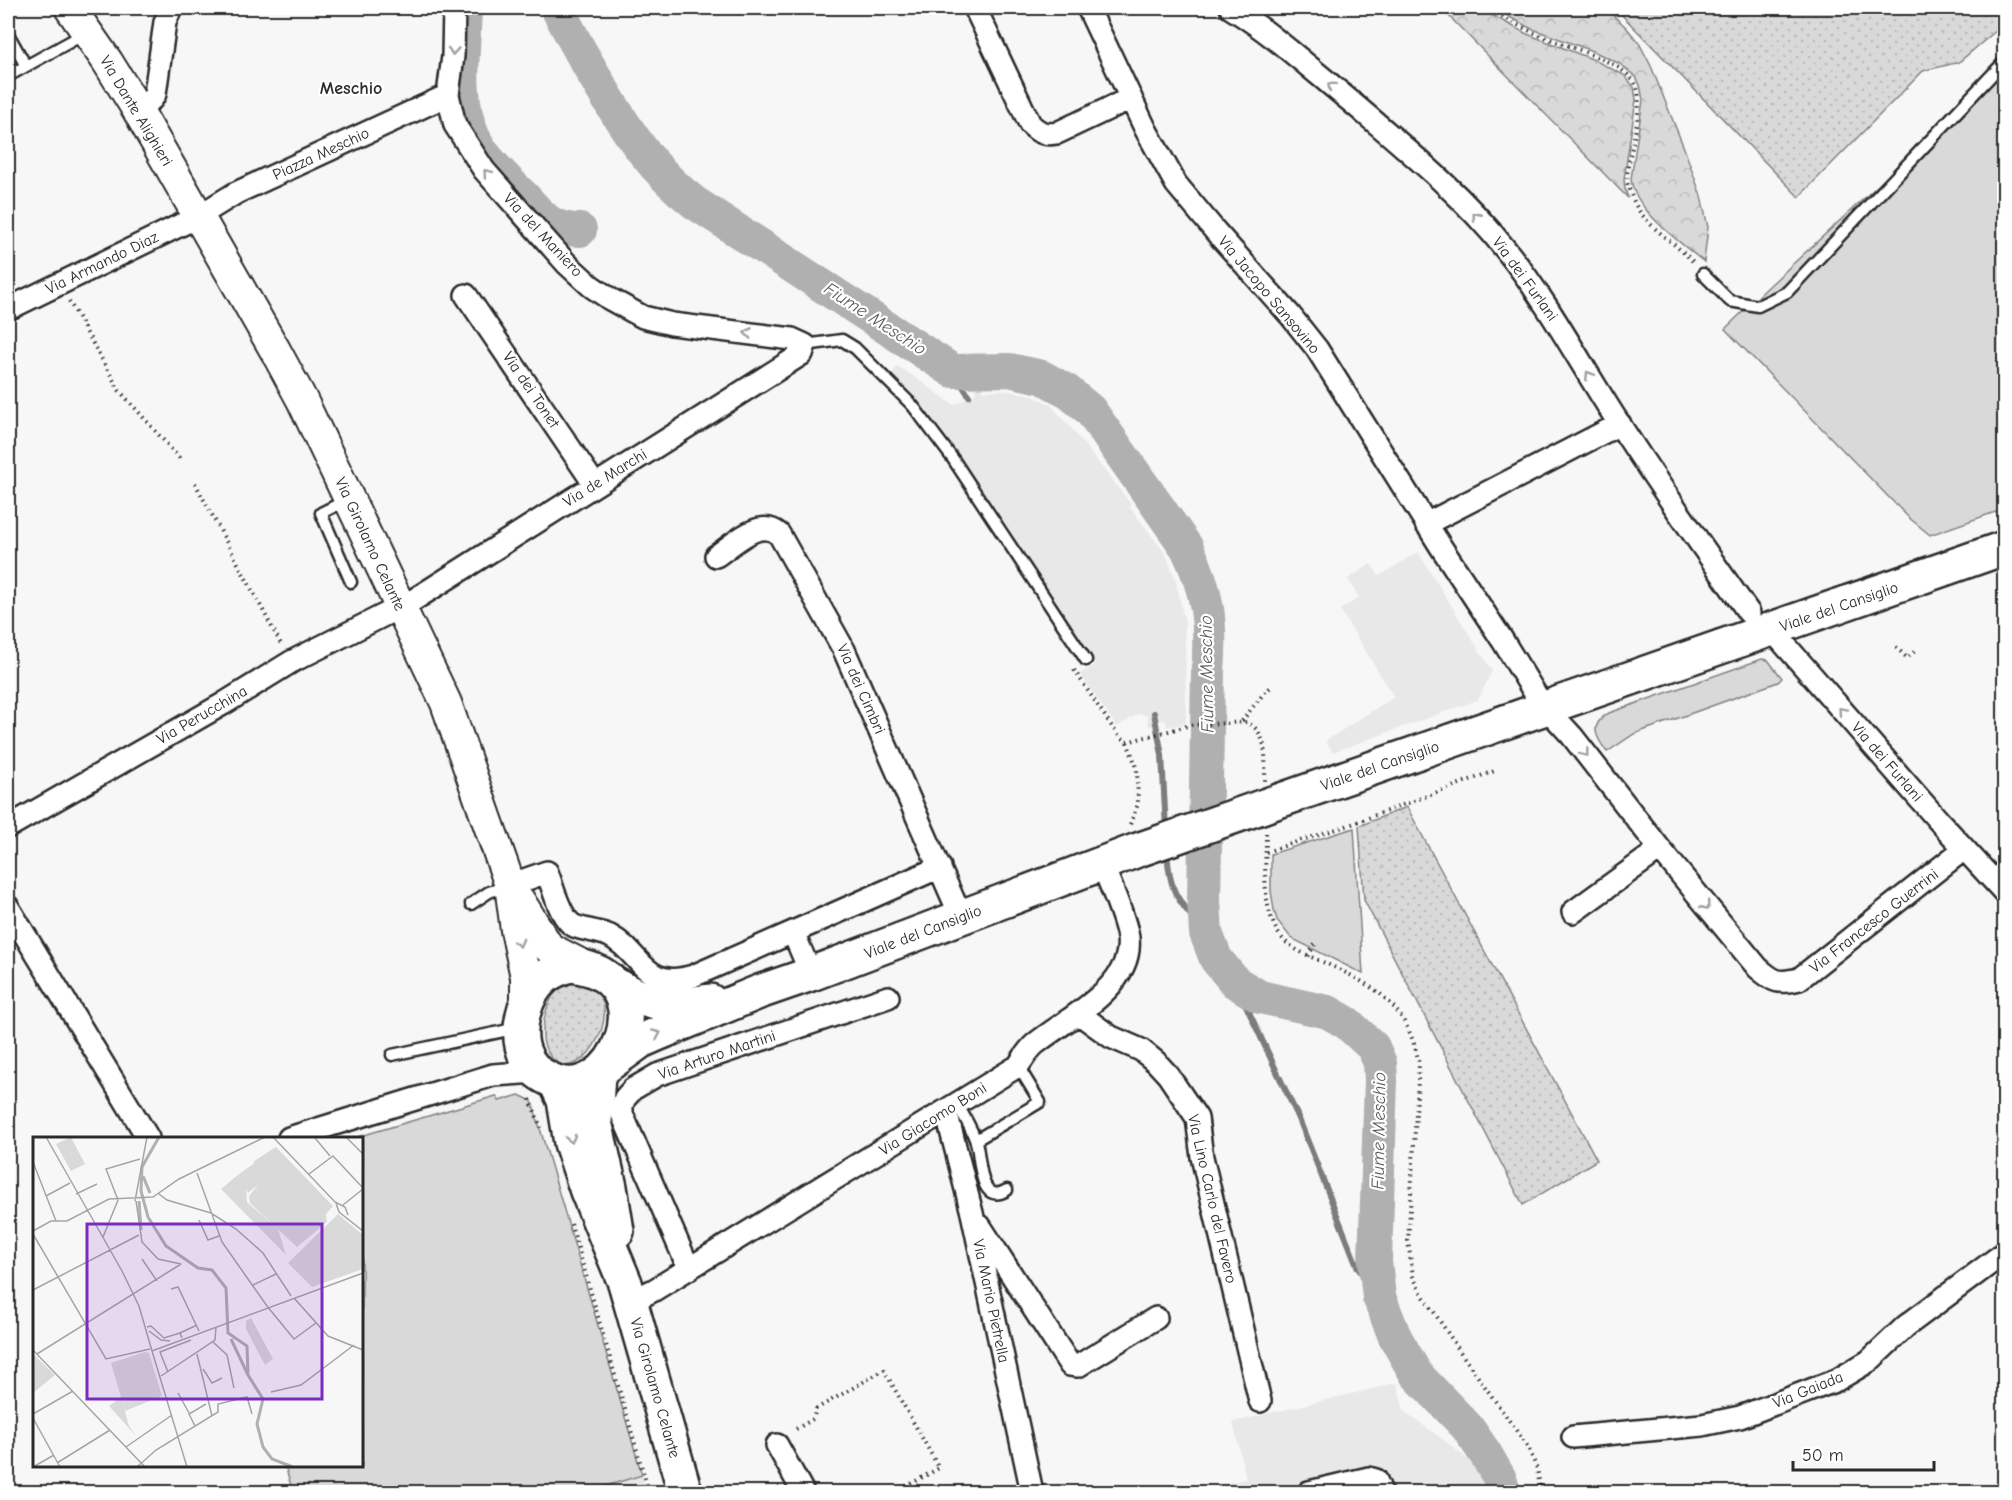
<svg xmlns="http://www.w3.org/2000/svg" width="2012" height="1500" viewBox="0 0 2012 1500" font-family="'Comic Neue',sans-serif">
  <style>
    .built { fill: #e8e8e8 }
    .grass { fill: url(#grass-dots); stroke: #828282; stroke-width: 1.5 }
    .forest { fill: url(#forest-crowns); stroke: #828282; stroke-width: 1.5 }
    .green { fill: #d9d9d9; stroke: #828282; stroke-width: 1.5 }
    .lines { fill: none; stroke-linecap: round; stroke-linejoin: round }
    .stream { stroke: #7b7b7b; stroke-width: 6 }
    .river { stroke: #b0b0b0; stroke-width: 34 }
    .service-casing { stroke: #2b2b2b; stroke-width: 15 }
    .minor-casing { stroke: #2b2b2b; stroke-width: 26 }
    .secondary-casing { stroke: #2b2b2b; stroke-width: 34 }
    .primary-casing { stroke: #2b2b2b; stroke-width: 38 }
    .path { stroke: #2b2b2b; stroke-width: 4; stroke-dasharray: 1.5 4.5; stroke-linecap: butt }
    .service { stroke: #fff; stroke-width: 10 }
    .minor { stroke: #fff; stroke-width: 21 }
    .secondary { stroke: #fff; stroke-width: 30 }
    .primary { stroke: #fff; stroke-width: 33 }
    .oneway { stroke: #a0a0a0 }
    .labels { text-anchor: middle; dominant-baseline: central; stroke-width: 4.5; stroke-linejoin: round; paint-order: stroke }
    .street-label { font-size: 16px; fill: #2b2b2b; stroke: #fff }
    .neighbourhood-label { font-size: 18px; font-weight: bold; fill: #2b2b2b; stroke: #fff }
    .water-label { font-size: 18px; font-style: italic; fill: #5a5a5a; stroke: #fff }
    .inset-river { fill: none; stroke: #b0b0b0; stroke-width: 3 }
    .inset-road { fill: none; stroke: #a5a5a5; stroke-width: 1.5 }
    .view { fill: #7b2cbf; fill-opacity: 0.15; stroke: #7b2cbf; stroke-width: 3 }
    .inset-edge { fill: none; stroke: #2b2b2b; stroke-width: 3 }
  </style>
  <defs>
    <pattern id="grass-dots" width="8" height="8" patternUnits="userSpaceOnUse" patternTransform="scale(1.5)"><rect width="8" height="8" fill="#d9d9d9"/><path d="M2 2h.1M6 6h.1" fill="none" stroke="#bababa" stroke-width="1.8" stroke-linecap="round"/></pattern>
    <pattern id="forest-crowns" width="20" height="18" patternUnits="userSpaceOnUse" patternTransform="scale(1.5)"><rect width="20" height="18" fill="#d9d9d9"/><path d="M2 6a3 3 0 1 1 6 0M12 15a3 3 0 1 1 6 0" fill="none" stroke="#bababa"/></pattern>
  </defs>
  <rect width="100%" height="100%" fill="#f7f7f7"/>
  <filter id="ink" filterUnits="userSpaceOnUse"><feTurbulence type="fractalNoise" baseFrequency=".0167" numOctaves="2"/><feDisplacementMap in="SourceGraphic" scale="12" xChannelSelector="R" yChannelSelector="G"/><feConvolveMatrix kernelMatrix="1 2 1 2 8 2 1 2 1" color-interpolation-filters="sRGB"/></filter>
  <g filter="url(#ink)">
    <path class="built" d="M897,366L906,371L954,405L976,393L969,378L976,375L983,391L1001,390L1028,394L1050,404L1071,428L1131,504L1129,506L1165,553L1175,577L1185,623L1186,723L1168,727L1164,719L1149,727L1147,715L1138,714L1117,727L1080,674L1095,665L932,424L886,382Z
      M1418,552L1492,671L1478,700L1333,752L1325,741L1394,697L1340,610L1359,598L1348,579L1371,564L1379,576Z
      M1397,1383L1404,1411L1449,1444L1471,1462L1478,1473L1486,1492H1189L1246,1479L1233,1422Z
      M642,1475L647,1492H586Z"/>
    <path class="grass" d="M1615,8H2004V24L1959,62L1923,71L1799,197Z
      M1407,807L1597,1160L1523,1205L1364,900L1359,826Z
      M576,981C580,982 586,983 589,985C632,1008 573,1103 546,1049C539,1035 545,1003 556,992C561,986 568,984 576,981Z"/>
    <path class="forest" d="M1441,8H1479L1527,34L1592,59L1624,75L1634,87L1636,100L1624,179L1625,189L1628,198Z
      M1493,8H1605L1626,27L1639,43L1651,66L1684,148L1701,196L1708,227L1704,262C1681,243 1634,210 1631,179L1643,100L1640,85L1636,77L1620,64L1595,52L1530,28Z"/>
    <path class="green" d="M2004,69V509L1930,535L1908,517L1725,329L1768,287Z
      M1762,659L1768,660L1782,678L1778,682L1634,734L1607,752C1595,736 1589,725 1609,713Z
      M1354,828L1363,974L1291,938L1277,920L1274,910L1271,891V854Z
      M519,1095L532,1101L642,1475L586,1492H293L285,1466H362V1138H354L496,1096L499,1101Z"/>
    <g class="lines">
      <path class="stream" d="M953,371L969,396
        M1154,713L1162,755L1166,829
        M1167,851C1170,896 1178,900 1206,933
        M1235,982L1299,1119L1358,1268L1379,1297"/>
      <path class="river" d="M465,8C464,48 456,97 473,136C484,159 505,178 523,196C543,217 548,229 580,230
        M557,8C571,35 586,62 602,89C629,134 653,171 695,203L953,371L1009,370L1042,377L1067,391L1090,410L1187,548C1208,591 1212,624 1208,672L1204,901L1206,933L1216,959L1235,982L1260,997L1328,1012L1347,1023L1373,1047L1380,1063L1381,1080L1375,1261L1379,1297L1395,1337L1416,1374L1467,1427L1485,1453L1500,1479L1504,1492"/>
      <g class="service-casing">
        <path id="service" d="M8,34L26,66
          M8,76L84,34
          M1703,274L1730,301L1758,306L1787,292L2004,62
          M805,345L842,340L855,348L913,406L953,459L1086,660
          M349,499L321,513L351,582
          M1991,878L2004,865
          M471,904L489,892L507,886
          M392,1055L518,1028
          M957,1104C964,1116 972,1129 976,1142C981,1157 978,1207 1007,1190
          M976,1140L1040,1102L1018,1066"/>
      </g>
      <g class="minor-casing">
        <path id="minor" d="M975,8L1030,124C1039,133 1045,135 1057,133L1131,98
          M1088,8L1146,130L1176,184L1216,232L1290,315L1317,349L1441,547L1503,641L1539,700L1572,736L1660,849L1758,968C1774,982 1778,984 1799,979L1964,849
          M1231,8C1273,34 1310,68 1349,100C1404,147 1461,193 1506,250C1550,305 1582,367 1620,425C1661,489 1705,550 1749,613
          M137,109L152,99L155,94L165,22L171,8
          M466,295L595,485
          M8,309L197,217L236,193L448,95
          M1426,524L1620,424
          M716,556C733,545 759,517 779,534L844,650L961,917
          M1772,630L1938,820L2004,892
          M8,827L223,704L291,662L412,601L802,354L805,345L792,339L672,324L643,317L610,299L591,286L567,264L484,170L455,125L448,95L453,56L454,8
          M510,885L547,872C553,887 558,911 570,923C577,930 598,930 610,936C642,953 644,991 693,976L793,932L811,974
          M8,907L148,1138
          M1573,912L1660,849
          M793,932L940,867
          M1078,1013L1111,1037L1141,1050L1156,1062L1168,1075L1197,1118L1202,1157L1260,1401
          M946,1111L972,1213L1032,1492
          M289,1138L493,1075L537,1072
          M980,1226L1070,1365L1078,1366L1156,1318
          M689,1269L622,1114V1105L625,1098L633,1089L657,1075L888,997
          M630,1302L654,1290L1018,1066C1023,1059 1028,1050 1035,1044C1067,1018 1134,987 1128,938C1126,919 1109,883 1102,863
          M1573,1437L1702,1425L1740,1417L1837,1380L1869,1361L1906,1326L2004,1253
          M777,1445L803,1492
          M1309,1492L1369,1478L1376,1480L1381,1492"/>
      </g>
      <g class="secondary-casing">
        <path id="secondary" d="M70,8L107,61L137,109L275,350L302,400L446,703L510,885L516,930L526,977V1007
          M519,900L549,948L586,967"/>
      </g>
      <g class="primary-casing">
        <path id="primary" d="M570,965C673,975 612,1113 549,1079C538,1074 531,1068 526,1057C514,1033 524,994 545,977C552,971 560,968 570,965Z
          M614,984C652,1005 667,1008 710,1001
          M608,1065L641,1041L657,1034L759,992L811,974L1135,851L2004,548
          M598,1074L595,1122L610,1187L617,1231
          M556,1083L564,1100L571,1143L587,1191L625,1283L685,1492"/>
      </g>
      <path class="path" d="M1486,8C1500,15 1515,24 1530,31C1558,45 1612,56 1632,79C1650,98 1626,157 1627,181C1628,187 1631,194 1633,199C1643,226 1676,242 1695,264
        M69,301L119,390L180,459
        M195,483L282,646
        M1896,647L1907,658L1915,651
        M1074,670L1113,728L1119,736L1127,742L1137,768L1138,804L1129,827
        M1242,721L1264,693L1272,686
        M1127,742L1191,725L1247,722C1269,734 1265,759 1265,781
        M1266,833C1266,866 1261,899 1276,929C1283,944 1301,953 1316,959C1370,983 1408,1001 1419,1065L1408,1241L1413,1276L1420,1291L1461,1353L1528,1447L1537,1469L1541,1492
        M1266,852L1349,825L1497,770
        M1308,956L1317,941
        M530,1099L541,1128
        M571,1224L649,1492
        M796,1429L813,1419L816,1409L884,1370L939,1468L896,1492"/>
      <use href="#service" class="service"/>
      <use href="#minor" class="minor"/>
      <use href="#secondary" class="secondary"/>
      <use href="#primary" class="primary"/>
    </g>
    <defs><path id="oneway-chevron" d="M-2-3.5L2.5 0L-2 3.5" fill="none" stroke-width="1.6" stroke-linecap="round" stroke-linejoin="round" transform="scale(1.5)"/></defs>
    <g class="oneway">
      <use href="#oneway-chevron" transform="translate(453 51) rotate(94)"/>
      <use href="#oneway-chevron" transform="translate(1331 86) rotate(-140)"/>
      <use href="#oneway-chevron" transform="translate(487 173) rotate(-130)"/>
      <use href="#oneway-chevron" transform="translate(1476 216) rotate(-132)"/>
      <use href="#oneway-chevron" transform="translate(748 333) rotate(-173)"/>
      <use href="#oneway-chevron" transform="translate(1589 375) rotate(-122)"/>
      <use href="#oneway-chevron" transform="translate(1842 711) rotate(-131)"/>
      <use href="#oneway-chevron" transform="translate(1585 753) rotate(52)"/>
      <use href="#oneway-chevron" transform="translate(1706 906) rotate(51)"/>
      <use href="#oneway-chevron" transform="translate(519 943) rotate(75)"/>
      <use href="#oneway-chevron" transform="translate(657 1034) rotate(-24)"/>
      <use href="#oneway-chevron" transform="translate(571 1139) rotate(76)"/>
    </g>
  </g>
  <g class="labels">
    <g class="street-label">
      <text transform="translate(136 111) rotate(59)">Via Dante Alighieri</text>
      <text transform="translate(321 154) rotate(-25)">Piazza Meschio</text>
      <text transform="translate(543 235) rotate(47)">Via del Maniero</text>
      <text transform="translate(102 263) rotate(-26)">Via Armando Diaz</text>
      <text transform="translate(1525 279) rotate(54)">Via dei Furlani</text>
      <text transform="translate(1269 295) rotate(50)">Via Jacopo Sansovino</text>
      <text transform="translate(531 390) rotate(56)">Via dei Tonet</text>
      <text transform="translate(605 478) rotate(-32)">Via de Marchi</text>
      <text transform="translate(370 544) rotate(65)">Via Girolamo Celante</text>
      <text transform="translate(1839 607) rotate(-19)">Viale del Cansiglio</text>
      <text transform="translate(861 689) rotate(66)">Via dei Cimbri</text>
      <text transform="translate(202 715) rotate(-30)">Via Perucchina</text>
      <text transform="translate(1887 762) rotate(49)">Via dei Furlani</text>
      <text transform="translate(1380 766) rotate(-19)">Viale del Cansiglio</text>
      <text transform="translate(1874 921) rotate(-38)">Via Francesco Guerrini</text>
      <text transform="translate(923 932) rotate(-21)">Viale del Cansiglio</text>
      <text transform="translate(717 1055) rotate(-19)">Via Arturo Martini</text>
      <text transform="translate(933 1119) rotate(-32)">Via Giacomo Boni</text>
      <text transform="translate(1212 1199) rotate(77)">Via Lino Carlo del Favero</text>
      <text transform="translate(991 1301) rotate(78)">Via Mario Pietrella</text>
      <text transform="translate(655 1388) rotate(74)">Via Girolamo Celante</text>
      <text transform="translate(1808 1390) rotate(-22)">Via Gaiada</text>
    </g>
    <g class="neighbourhood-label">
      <text x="351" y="88">Meschio</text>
    </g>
    <g class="water-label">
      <text transform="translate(875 319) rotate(33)">Fiume Meschio</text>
      <text transform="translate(1207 674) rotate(-91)">Fiume Meschio</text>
      <text transform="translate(1379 1131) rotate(-89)">Fiume Meschio</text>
    </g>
  </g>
  <g transform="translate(33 1137)">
    <rect width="330" height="330" fill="#f7f7f7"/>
    <path d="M243,10L300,69L293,77L294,85L264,110L217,66L216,59L225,48L215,56L205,38ZM218,181L240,222L232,228L213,192V184ZM88,260L96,289L103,299L76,269Z" fill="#d9d9d9"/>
    <path d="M241,11L260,32L249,34L253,50L239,44L224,31L228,28L220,25ZM205,38L213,51L214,65L245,92L253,118L188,52Z" fill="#d9d9d9"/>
    <path d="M38,0L52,27L38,34L23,7ZM305,77L330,98V132L279,150L255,126ZM112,215L116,216L129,259L92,274L78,226ZM0,217L22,238L0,256Z" fill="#d9d9d9"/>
    <path class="inset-river" d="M126,0L109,30L108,54L115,80L133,109L165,131L179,133L193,151L195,196L214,209L215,238L230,262L224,287L230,310L239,322L260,330M110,39L117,56M106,64L108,93M198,202L215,238"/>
    <path class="inset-road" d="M13,0L89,134L106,169L119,214L330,136M240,0L302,65L312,70L315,78M313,0L330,17M282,1L297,19M0,25L23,84M164,36L189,105L234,169L261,202L283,186M276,37L300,19L330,51M43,57L64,47M126,57L134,63L178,76L203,92L230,116L258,159M13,59L37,46M102,64L114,0M103,64L109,105L125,122L148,127M303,66L306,75L330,94M310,68L330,52M166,83L175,103L186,99M0,94L18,84H34L76,62L120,60L146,42L232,0M0,97L73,222L117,212M70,100L85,63L73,32L107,22M109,122L124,144M220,148L243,137M138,152L145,150L166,194M0,153L106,98M261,161L295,199L330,213M114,190L118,189L131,201L147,196L149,201M116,194L128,203L137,204M147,196L164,188M180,205L194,218L201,251M0,213L112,330M119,214L154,330M4,217L148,127M164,217L179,279M170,232L179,246L189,241M135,235L127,215L158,203M128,239L182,203L183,190M238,255L268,248L321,208M145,256L156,276M0,277L40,254M0,281L27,330M162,289L156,277L173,267M93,310L139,278M24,326L77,293M0,330L21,318M104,330L123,313L185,275V267L214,260L219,277"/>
    <path class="view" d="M54,87H289V262H54Z"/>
    <rect width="330" height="330" class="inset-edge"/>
  </g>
  <rect width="2012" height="1500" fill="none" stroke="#fff" stroke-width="30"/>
  <rect x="15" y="15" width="1982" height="1470" fill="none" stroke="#2b2b2b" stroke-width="2" filter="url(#ink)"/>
  <path d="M1793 1461v9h141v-9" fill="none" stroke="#2b2b2b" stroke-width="3"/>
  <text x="1802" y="1461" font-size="18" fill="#2b2b2b" stroke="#ffffff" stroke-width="4.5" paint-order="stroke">50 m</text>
</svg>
